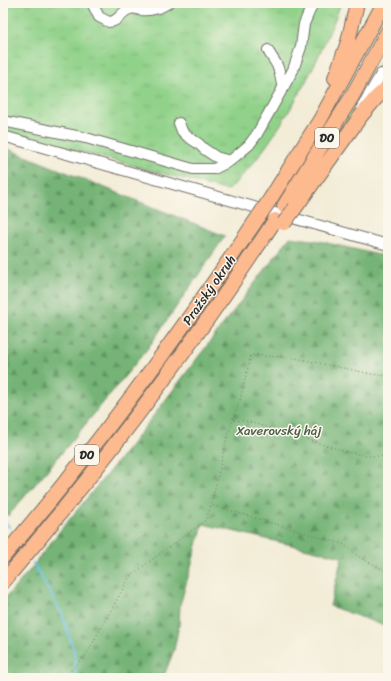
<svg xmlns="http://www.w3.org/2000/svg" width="391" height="681" viewBox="0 0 391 681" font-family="Sriracha,sans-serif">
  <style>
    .grass { fill: url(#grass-tufts); stroke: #5e7e5a }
    .forest { fill: url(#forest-firs); stroke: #507050 }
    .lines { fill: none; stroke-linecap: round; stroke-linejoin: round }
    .stream { stroke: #64c0e2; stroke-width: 2 }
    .minor-casing { stroke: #716f68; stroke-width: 12 }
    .highway-casing { stroke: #716f68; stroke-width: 16 }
    .path { stroke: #716f68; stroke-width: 1; stroke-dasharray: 1 3; stroke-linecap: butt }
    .minor { stroke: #fff; stroke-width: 10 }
    .highway { stroke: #fcba8e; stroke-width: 14 }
    .highway-bridge-casing { stroke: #716f68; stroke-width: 16; stroke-linecap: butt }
    .highway-bridge { stroke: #fcba8e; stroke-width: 14 }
    .labels { text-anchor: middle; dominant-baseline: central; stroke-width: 3; stroke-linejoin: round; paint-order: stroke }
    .shield { fill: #fbf7ec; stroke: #696865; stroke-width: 1 }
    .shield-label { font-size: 12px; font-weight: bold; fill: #2b2b2b }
    .street-label { font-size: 13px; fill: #2b2b2b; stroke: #fbf7ec }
    .park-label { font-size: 13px; fill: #4a5d48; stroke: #fbf7ec }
  </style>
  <defs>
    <pattern id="grass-tufts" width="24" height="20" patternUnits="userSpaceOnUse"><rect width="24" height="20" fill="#91d28a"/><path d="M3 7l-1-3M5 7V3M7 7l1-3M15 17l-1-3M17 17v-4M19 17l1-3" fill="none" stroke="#7db477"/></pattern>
    <pattern id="forest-firs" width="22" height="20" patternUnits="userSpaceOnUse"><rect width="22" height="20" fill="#74b476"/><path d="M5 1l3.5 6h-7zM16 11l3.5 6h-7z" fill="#5f9361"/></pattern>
  </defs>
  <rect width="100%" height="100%" fill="#fbf7ec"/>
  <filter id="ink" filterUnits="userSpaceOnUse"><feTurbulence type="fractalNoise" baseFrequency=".025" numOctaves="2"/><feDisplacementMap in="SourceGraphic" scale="8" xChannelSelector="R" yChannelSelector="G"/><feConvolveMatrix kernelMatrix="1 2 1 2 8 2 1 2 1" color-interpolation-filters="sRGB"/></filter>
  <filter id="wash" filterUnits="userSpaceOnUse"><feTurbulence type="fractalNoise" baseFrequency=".012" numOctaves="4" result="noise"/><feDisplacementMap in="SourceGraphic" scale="16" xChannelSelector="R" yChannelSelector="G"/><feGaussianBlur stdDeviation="0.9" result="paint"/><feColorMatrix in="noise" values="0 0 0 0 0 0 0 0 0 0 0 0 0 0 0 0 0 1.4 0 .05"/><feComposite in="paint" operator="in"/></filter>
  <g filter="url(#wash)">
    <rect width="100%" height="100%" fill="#f3edd8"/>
    <path class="grass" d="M3,3H341C321,57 290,116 255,161C247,171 238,179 230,189L225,190L3,131Z
      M388,49V79L381,85L376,74L348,122L327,154L326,153Z
      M264,221L256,236L227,280L150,385L105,444L3,569V563Z
      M3,291L6,306L10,355L3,433Z"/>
    <path class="forest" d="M3,147L225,236L148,348L61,454L8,516L3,502V433L10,355L3,286Z
      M290,237L319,241L388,257V627L330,606L342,557L203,524L180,605L179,625L174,650L163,678H3V601L29,571L59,532L131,445Z"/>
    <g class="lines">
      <path class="stream" d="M3,310L6,372L3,461
        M3,519L9,527
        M33,563L62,614L74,652L76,678"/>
    </g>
  </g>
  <g filter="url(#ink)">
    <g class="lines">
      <g class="minor-casing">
        <path id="minor" d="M92,3L99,17L109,22C119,22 121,11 130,9C133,8 137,9 140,10C150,11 159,9 168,3
          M268,50C270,56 276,61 278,68C281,74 280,82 284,87
          M362,107L381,74
          M3,121L86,138L193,169H214L230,161L249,145L257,134L293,70L301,47L304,24L313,3
          M179,123L182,131L187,136L199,144L204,149L216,157L230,161
          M3,136L388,245"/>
      </g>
      <g class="highway-casing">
        <path id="highway" d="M335,78L348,42L357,3
          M269,201L320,120L384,3
          M284,206L351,98L388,31
          M295,208L360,117L376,98L388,87
          M3,557C96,449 180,334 259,216
          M3,582C101,467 192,346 275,220"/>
      </g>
      <path class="path" d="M234,420L246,421L344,451L366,456H388
        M211,504L227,438L240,400L251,355L295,358L372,374L388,376
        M69,678L71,670L86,655L130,576L206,520L211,505L343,544L361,558L388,572"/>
      <use href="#minor" class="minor"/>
      <use href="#highway" class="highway"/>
      <g class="highway-bridge-casing">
        <path id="highway-bridge" d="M259,216L269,201
          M284,223L295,208"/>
      </g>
      <use href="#highway-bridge" class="highway-bridge"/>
    </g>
  </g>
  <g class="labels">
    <g class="shield">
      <rect x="315" y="128" width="24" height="20" rx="3"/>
      <rect x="75" y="445" width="24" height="20" rx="3"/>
    </g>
    <g class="shield-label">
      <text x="327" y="138">D0</text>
      <text x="87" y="455">D0</text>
    </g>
    <g class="street-label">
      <text transform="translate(209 290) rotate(-55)">Pražský okruh</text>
    </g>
    <g class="park-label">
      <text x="279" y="430">Xaverovský háj</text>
    </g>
  </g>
  <rect width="391" height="681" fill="none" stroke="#fbf7ec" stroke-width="16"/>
</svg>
